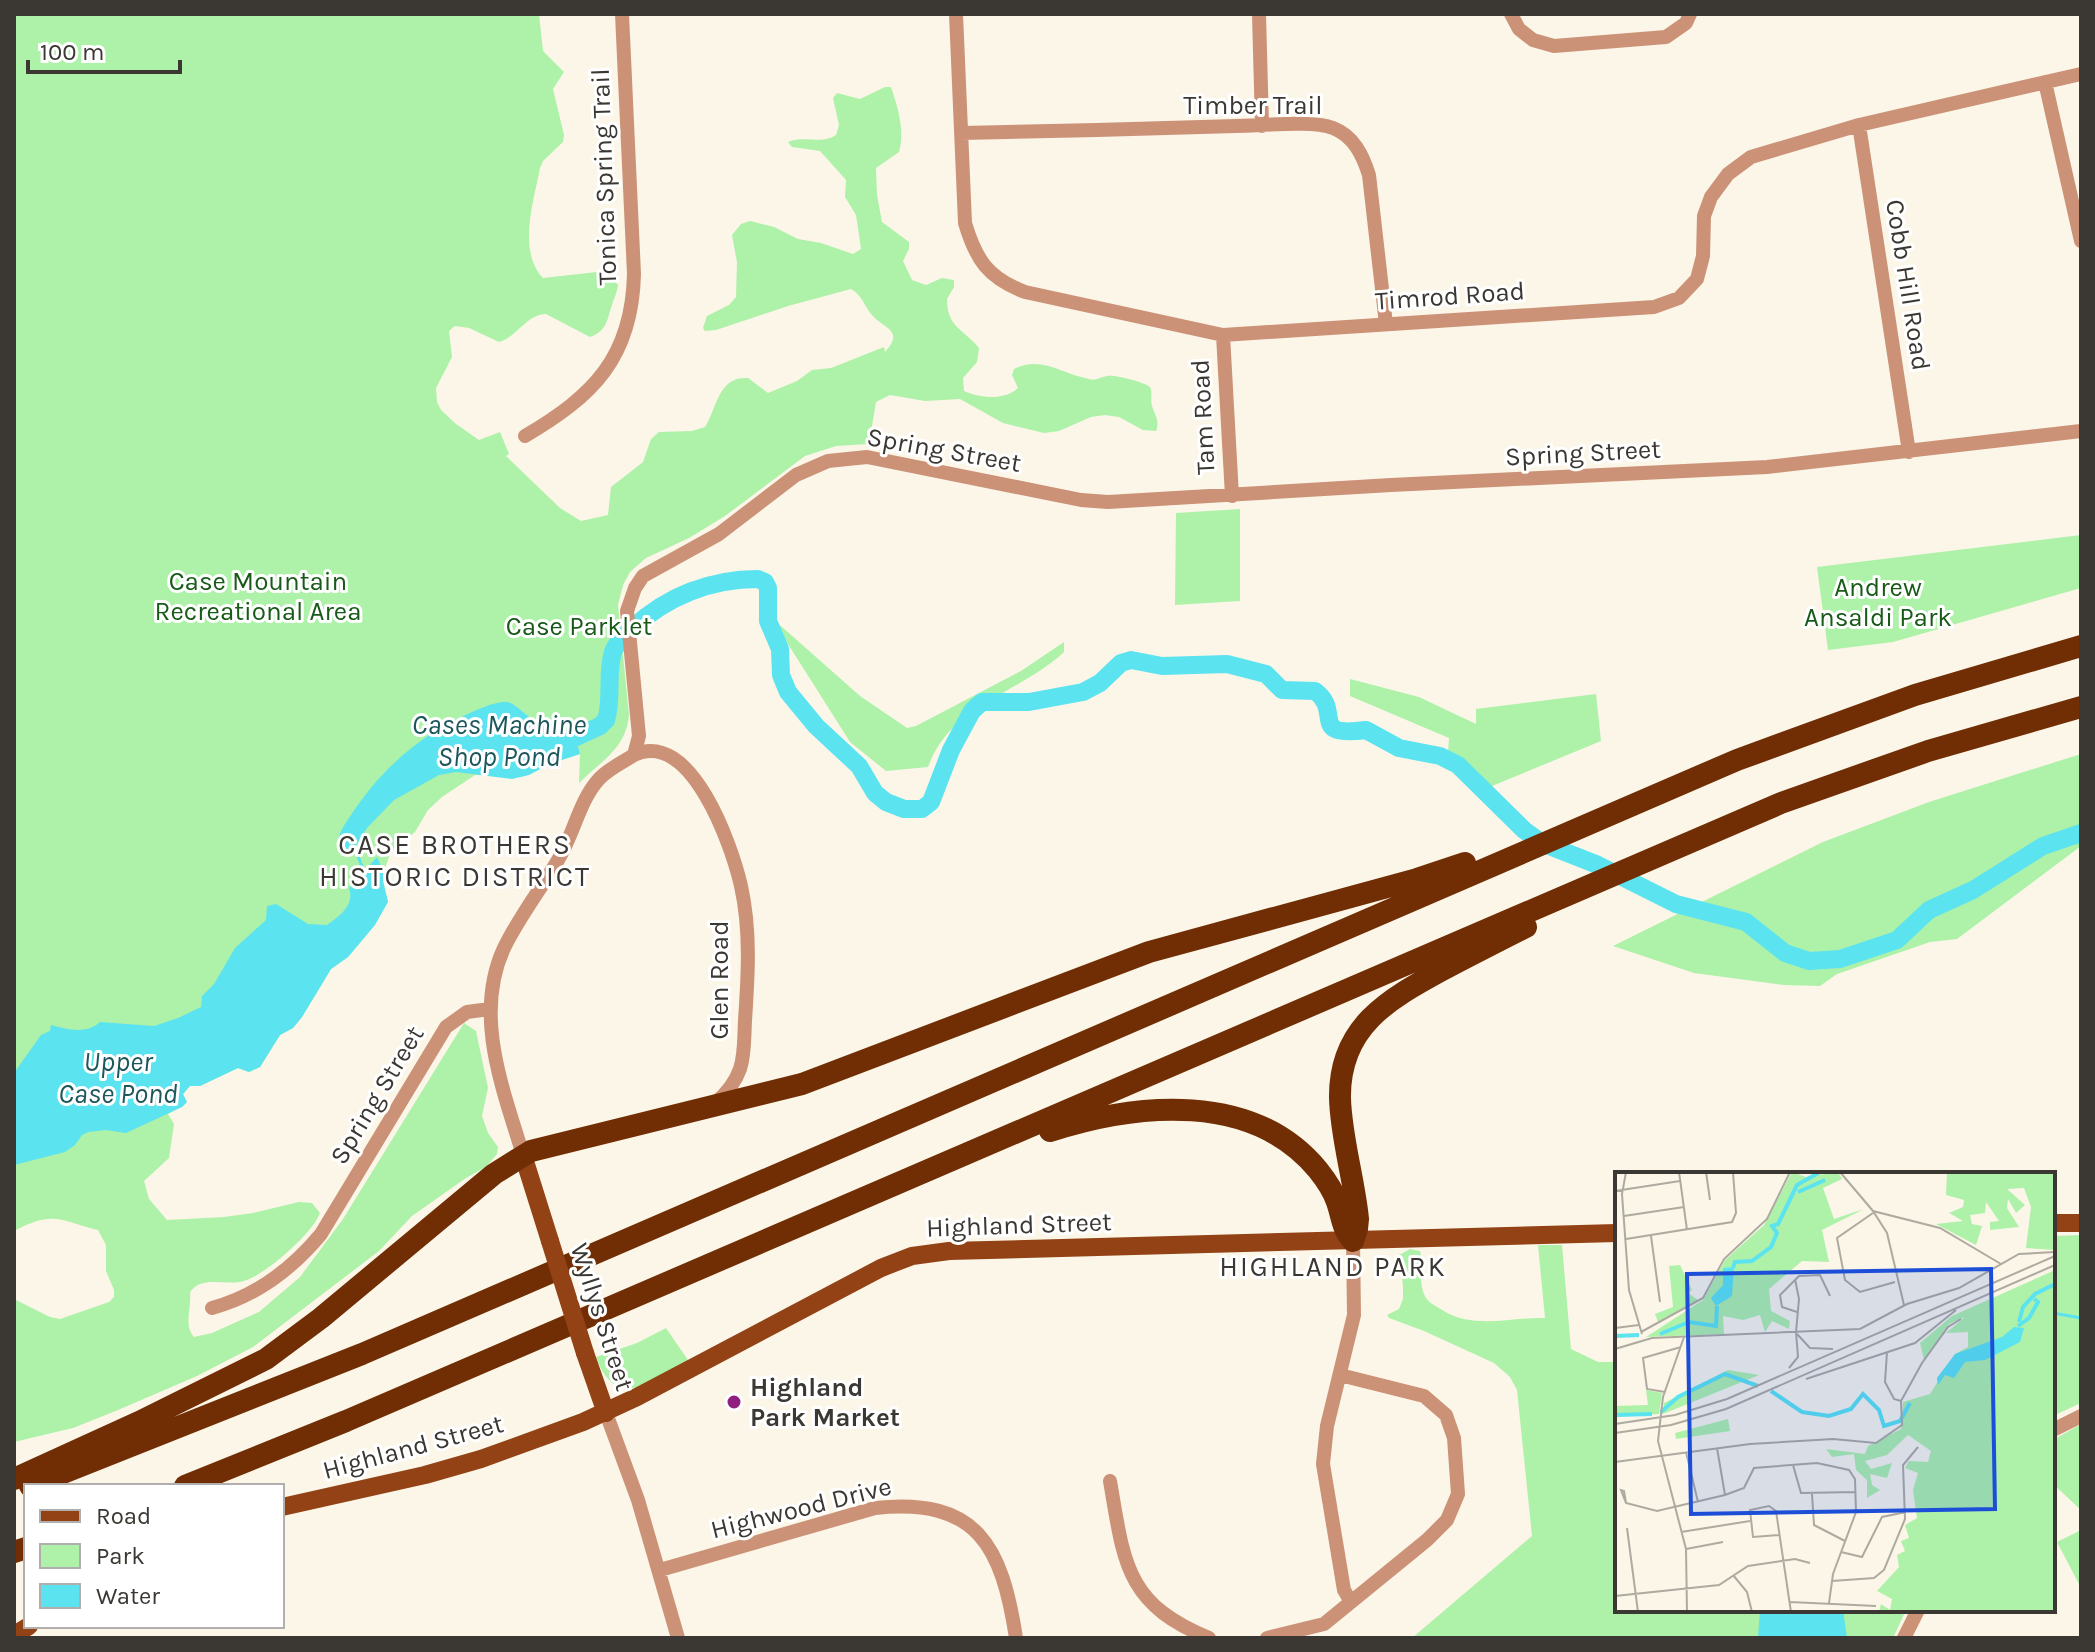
<svg xmlns="http://www.w3.org/2000/svg" width="2095" height="1652" viewBox="0 0 2095 1652" font-family="Karla,sans-serif">
  <style>
    .green { fill: #aef1a9 }
    .water { fill: #5be3f0 }
    .lines { fill: none; stroke-linecap: round; stroke-linejoin: round }
    .stream { stroke: #5be3f0; stroke-width: 3 }
    .river { stroke: #5be3f0; stroke-width: 18 }
    .minor { stroke: #cc9277; stroke-width: 14 }
    .major { stroke: #924215; stroke-width: 18 }
    .highway { stroke: #712e04; stroke-width: 22 }
    .major-bridge { stroke: #924215; stroke-width: 18 }
    .poi-dot { fill: #8f2082; stroke: #fff; stroke-width: 3 }
    .labels { text-anchor: middle; dominant-baseline: central; stroke-width: 6; stroke-linejoin: round; paint-order: stroke }
    .street-label { font-size: 26px; fill: #3b3833; stroke: #fff }
    .park-label { font-size: 26px; fill: #185a18; stroke: #fff }
    .poi-label { font-size: 26px; font-weight: bold; fill: #3b3833; stroke: #fff; text-anchor: start }
    .water-label { font-size: 28px; font-style: italic; fill: #1d575c; stroke: #fff }
    .neighbourhood-label { font-size: 28px; letter-spacing: 2px; fill: #3b3833; stroke: #fff }
    .inset-river { fill: none; stroke: #5be3f0; stroke-width: 4 }
    .inset-road { fill: none; stroke: #aeaaa0; stroke-width: 2 }
    .view { fill: #1d4ed8; fill-opacity: 0.15; stroke: #1d4ed8; stroke-width: 4 }
    .inset-edge { fill: none; stroke: #3b3833; stroke-width: 4 }
  </style>
  <rect width="100%" height="100%" fill="#fbf6e8"/>
  <path class="green" d="M14,14H539L543,51L564,72L553,89L564,135L563,142L543,161L540,168C534,200 517,251 543,278L597,272L610,275L618,285C617,293 614,298 612,305C607,320 607,331 590,337L546,314C527,314 517,337 499,342L469,328L455,326L449,331L452,357L436,388L437,402L441,410L456,424L479,440L500,432L509,454L506,456L560,508L581,521L608,515L611,487L643,462L651,439L659,432L692,431L705,427C717,408 718,376 748,378L768,393L797,381L812,370L831,368L884,347L885,352C905,330 884,329 872,315C864,306 863,296 851,289L788,306L716,330L705,331L703,328L707,316L729,305L736,297L737,262L732,235L741,224L750,221L774,227L798,239L821,243L853,254L861,249L856,215L845,197L846,180L820,151L792,147L788,142C805,135 821,145 836,135L839,125L833,98L837,93L860,99L885,87H891C898,108 905,130 899,152L876,168L877,195L882,222L909,242V249L903,261L912,280L926,285L942,278L954,280V287L947,299C947,328 964,329 979,348L977,362L963,378L964,391C980,398 1004,401 1018,388L1012,375L1014,369C1040,355 1063,374 1089,379C1097,381 1100,377 1107,376C1114,374 1144,382 1150,387C1153,394 1150,398 1152,406C1155,416 1160,420 1156,431L1143,430L1119,417L1105,415L1091,417L1059,431L1044,433L1003,423L960,399L925,401L890,395L876,402L869,444L836,446L805,456L725,516L689,538L646,558L630,572L623,585L618,605L629,715C626,749 601,761 579,783L580,754L560,760L521,777L475,775L442,797L428,810L415,832L391,851L384,871L387,879L383,881L388,902L364,938L348,957L331,969L302,1017L293,1028L280,1035L260,1067L249,1072L238,1068L200,1086H190L183,1094L185,1104L168,1114L174,1124L169,1158L144,1181L149,1199L167,1220L224,1217L253,1213L299,1202L312,1203L320,1213C312,1234 265,1275 244,1281C226,1286 202,1275 190,1292C192,1308 183,1324 194,1337L212,1333L259,1312L300,1277L343,1219L464,1023L476,1031L488,1088L482,1116L488,1133L498,1147L497,1154L486,1167L466,1178L412,1216L379,1251L253,1347L197,1376L118,1410L73,1428L14,1442V1299L50,1317L60,1319L109,1302L114,1297V1290L106,1271V1245L98,1230C59,1220 53,1210 14,1231Z
    M1240,509V601L1175,605L1176,513Z
    M2081,535V588L1893,642L1828,650L1817,567Z
    M776,625L781,626L860,696L907,728L916,726L1021,671L1064,642V652C1019,694 951,704 928,767L886,771L850,742Z
    M1350,679L1419,697L1476,724V709L1596,694L1601,741L1475,793L1447,767L1449,738L1350,696Z
    M2081,754V846L1957,939L1930,942L1837,974L1820,986L1784,985L1694,973L1613,946L1823,842L1929,802Z
    M2081,1235V1403L2053,1416V1236Z
    M1538,1245H1562L1571,1349L1598,1362H1617V1610H1906L1893,1638H1412L1532,1536L1517,1390L1510,1377L1494,1363L1424,1331L1389,1318L1387,1315L1399,1309L1403,1299V1286L1399,1255L1410,1249L1420,1251C1424,1265 1418,1280 1424,1294C1427,1303 1435,1305 1442,1310C1474,1330 1511,1317 1545,1318Z
    M666,1328L690,1363C653,1381 616,1413 596,1357L637,1343Z
    M2081,1424V1510L2053,1484V1440Z
    M2081,1530V1588L2057,1542Z"/>
  <path class="water" d="M508,702C519,706 525,716 536,721C556,730 575,728 580,754L550,764L529,775L512,779L456,772L439,775L394,800L367,828L355,847L344,852L338,851C335,836 345,824 353,812C383,767 423,733 472,712C484,707 496,701 508,702Z
    M377,857L387,879L383,881L388,902L375,925L348,957L331,969L302,1017L293,1028L280,1035L260,1067L249,1072L238,1068L200,1086H190L183,1094L187,1102L182,1107L126,1133L106,1130L88,1132L82,1135L75,1145L65,1152L14,1165V1073L41,1035L50,1031L51,1025C66,1029 86,1035 100,1022L154,1026L178,1018L201,1007L202,996L214,984L235,948L266,920L267,906L276,904L308,924L327,925C340,916 355,905 349,888Z
    M1760,1610H1843L1847,1638H1758Z"/>
  <g class="lines">
    <path class="stream" d="M354,845L365,875
      M2053,1313L2081,1318"/>
    <path class="river" d="M574,738L600,726L606,720C613,698 606,674 613,652C617,642 625,635 633,628C667,596 711,579 758,579L765,582L768,588V621L780,649L781,675L788,692L816,726L859,766L875,793L886,802L904,809H922L931,802L951,750L972,711L982,702H1029L1083,692L1100,683L1121,663L1131,660L1162,666L1227,664L1266,674L1282,690L1315,691C1343,711 1308,738 1366,730L1399,748L1440,756L1458,765L1524,830L1542,843L1598,865L1676,904L1746,922L1785,953L1809,961L1840,959L1897,940L1929,910L1973,890L2043,846L2081,833"/>
    <path class="minor" d="M956,14L965,223C976,260 988,278 1025,292L1223,335L1654,307L1679,298L1697,279L1703,256L1704,216L1711,197L1728,174L1751,157L1859,125L2081,74
      M1259,14L1262,126
      M1511,14L1519,29L1533,40L1554,46L1666,37L1686,23L1690,14
      M2045,82L2081,241
      M1859,125L1909,452
      M961,133C1053,131 1144,129 1236,126C1259,126 1313,120 1333,128C1354,136 1363,156 1369,175L1386,324
      M1223,335L1232,496
      M525,436C593,396 632,358 634,274L622,14
      M634,755C691,728 732,846 741,886C751,931 748,976 745,1021C744,1037 745,1054 740,1069C735,1083 726,1094 715,1103
      M523,1155C503,1089 473,1015 504,948C519,917 541,889 558,860C574,834 579,801 599,779C608,769 623,762 634,755L639,736L627,611L635,588L643,576L719,534L796,475L828,461L867,457L1081,500L1108,502L1391,485L1767,467L2081,431
      M212,1308C256,1296 292,1269 321,1234L446,1027L467,1012L490,1009
      M606,1413L638,1500L678,1638
      M2053,1430L2081,1416
      M1110,1481C1124,1562 1125,1604 1209,1638
      M660,1570L875,1508C978,1497 1002,1547 1016,1638
      M1351,1602L1344,1590L1323,1464L1327,1426L1354,1315L1353,1241
      M1267,1638L1324,1624L1427,1540L1447,1520L1458,1494L1454,1438L1446,1415L1424,1396L1340,1375
      M1904,1638L1918,1610"/>
    <path class="major" d="M523,1155L550,1241
      M2053,1223H2081
      M585,1353L606,1413
      M282,1507L425,1475L481,1459L583,1422L637,1397L881,1268L912,1256L949,1251L1617,1233
      M14,1635L29,1626"/>
    <path class="highway" d="M1050,1131C1137,1103 1253,1091 1318,1170C1326,1180 1333,1190 1337,1202C1342,1216 1342,1229 1353,1241L1357,1229L1358,1219C1354,1178 1341,1138 1340,1098C1339,1026 1389,999 1444,969C1471,955 1498,941 1526,927
      M14,1479L139,1422L266,1359L321,1318L494,1174L531,1151L802,1084L1149,952L1417,879L1465,863
      M30,1486L362,1354L1737,760L1915,695L2081,646
      M185,1486L346,1421L1781,803L1928,751L2081,707
      M14,1552L26,1548"/>
    <path class="major-bridge" d="M550,1241L585,1353"/>
  </g>
  <circle class="poi-dot" cx="734" cy="1402" r="8"/>
  <g class="labels">
    <g class="street-label">
      <text x="1253" y="105">Timber Trail</text>
      <text transform="translate(604 177) rotate(-92)">Tonica Spring Trail</text>
      <text transform="translate(1908 285) rotate(81)">Cobb Hill Road</text>
      <text transform="translate(1450 296) rotate(-4)">Timrod Road</text>
      <text transform="translate(1203 417) rotate(-93)">Tam Road</text>
      <text transform="translate(944 450) rotate(10)">Spring Street</text>
      <text transform="translate(1583 453) rotate(-3)">Spring Street</text>
      <text transform="translate(719 980) rotate(-90)">Glen Road</text>
      <text transform="translate(377 1095) rotate(-59)">Spring Street</text>
      <text transform="translate(1019 1225) rotate(-2)">Highland Street</text>
      <text transform="translate(602 1317) rotate(72)">Wyllys Street</text>
      <text transform="translate(413 1447) rotate(-15)">Highland Street</text>
      <text transform="translate(801 1508) rotate(-14)">Highwood Drive</text>
    </g>
    <g class="park-label">
      <text x="258" y="581">Case Mountain<tspan x="258" dy="30">Recreational Area</tspan></text>
      <text x="1878" y="587">Andrew<tspan x="1878" dy="30">Ansaldi Park</tspan></text>
      <text x="579" y="626">Case Parklet</text>
    </g>
    <g class="poi-label">
      <text x="750" y="1387">Highland<tspan x="750" dy="30">Park Market</tspan></text>
    </g>
    <g class="water-label">
      <text x="499" y="724">Cases Machine<tspan x="499" dy="32">Shop Pond</tspan></text>
      <text x="118" y="1061">Upper<tspan x="118" dy="32">Case Pond</tspan></text>
    </g>
    <g class="neighbourhood-label">
      <text x="455" y="844">CASE BROTHERS<tspan x="455" dy="32">HISTORIC DISTRICT</tspan></text>
      <text x="1333" y="1266">HIGHLAND PARK</text>
    </g>
  </g>
  <g transform="translate(1615 1172)">
    <rect width="440" height="440" fill="#fbf6e8"/>
    <path d="M177,0L191,5L223,0L227,7L208,16L219,47L249,37L207,58L214,90L187,89L154,117L156,139L175,149L174,157L157,149L150,160L145,143L128,148L108,144L109,162L31,165L88,128L110,88L149,53ZM332,0H440V78L411,76L416,35L409,16L392,17L410,33L401,41L393,27L392,36L404,55L375,58V50L384,49L371,30L370,41L355,43L357,52L367,54L361,73L321,52L348,49L334,41L348,35L349,28L331,23ZM65,93L77,118L73,121L83,128L43,150L40,142L58,135L54,94ZM440,98V440H264L266,432L275,438L277,427L262,419L284,395L282,383L290,379L286,369L294,366L290,353L302,346L298,318L303,301L290,296L294,289L313,290L316,279L293,263L272,283L250,289L256,297L277,291L272,306L255,302L257,313L265,318L252,326V308L241,298L239,282L217,285L211,277L250,282L253,274L286,257L288,230L315,222L340,182L353,175V160L331,161L350,145L334,152L309,188L305,171L337,144ZM113,198L144,203L48,242L49,231ZM31,218L47,221L44,242L0,245V234L33,233ZM113,247L115,259L61,267L60,261Z" fill="#aef1a9"/>
    <path d="M119,95L117,124L101,134L96,126L108,113V96ZM399,155L409,156L405,170L370,188L350,190L339,206L330,203L323,213L322,206L340,182L387,165Z" fill="#5be3f0"/>
    <path class="inset-river" d="M183,20L210,8M118,96L120,90L137,89L156,75L162,61L157,54L163,52L182,13L205,0M404,150L408,135L420,122L440,112M403,154L414,146L423,130L419,127M45,162L74,150L101,154L102,134M0,164L24,163M156,219L187,240L214,244L236,237L248,222L264,238L269,254L285,249L295,231M46,240L63,225L110,202L143,214M0,243L37,242"/>
    <path class="inset-road" d="M11,0L7,22L14,118L27,162M64,0L72,58M91,0L95,28M225,0L258,39L325,56L386,92M0,19L65,9M258,39L272,61L289,133M258,41L222,66L230,108L245,120L280,110M9,44L69,35M36,64L45,130M11,67L117,50L121,41L118,0M180,107L184,127L181,160M182,140L167,135L165,123L184,104L205,103L215,124M0,156L24,153M26,160L88,126L109,87L152,47L175,0M182,162L195,176L218,177M69,165L48,225L43,269L71,377L72,440M0,177L37,166L245,157L292,132L344,116L404,82L440,80M272,180L270,210L279,227L286,229M174,196L183,185L181,160M191,207L300,171L341,138M50,220L32,217L28,186L66,175M0,252L60,243L112,227L440,84M0,261L56,253L111,237L440,93M102,276L110,323M71,280L83,330M0,290L135,272L218,267L261,271L287,253L286,229L307,191L333,155L346,147M178,293L186,321L240,320M197,322L199,353L230,369M11,331L6,318L9,319L11,331L42,339L110,323L129,316L139,296L202,291L234,298L240,307L241,340L218,402L214,431M12,356L23,440M66,360L135,349M164,363L138,365L135,338L154,334L161,339L176,440M71,377L108,370M226,380L247,385L267,345L291,340M118,403L132,420L137,440M217,409L259,406L269,398L290,347L288,293L303,275M0,424L104,413L133,394L180,387L195,391M175,430L261,434"/>
    <path class="view" d="M376,97L380,337L76,342L72,102Z"/>
    <rect width="440" height="440" class="inset-edge"/>
  </g>
  <rect width="2095" height="1652" fill="none" stroke="#3b3833" stroke-width="32"/>
  <rect x="24" y="1484" width="260" height="144" fill="#ffffff" stroke="#b1afad" stroke-width="2"/>
  <rect x="40" y="1510" width="40" height="12" fill="#924215" stroke="#b1afad" stroke-width="2"/>
  <text x="96" y="1524" font-size="24" fill="#3b3833">Road</text>
  <rect x="40" y="1544" width="40" height="24" fill="#aef1a9" stroke="#b1afad" stroke-width="2"/>
  <text x="96" y="1564" font-size="24" fill="#3b3833">Park</text>
  <rect x="40" y="1584" width="40" height="24" fill="#5be3f0" stroke="#b1afad" stroke-width="2"/>
  <text x="96" y="1604" font-size="24" fill="#3b3833">Water</text>
  <path d="M28 60v12h152v-12" fill="none" stroke="#3b3833" stroke-width="4"/>
  <text x="40" y="60" font-size="24" fill="#3b3833" stroke="#ffffff" stroke-width="6" paint-order="stroke">100 m</text>
</svg>
